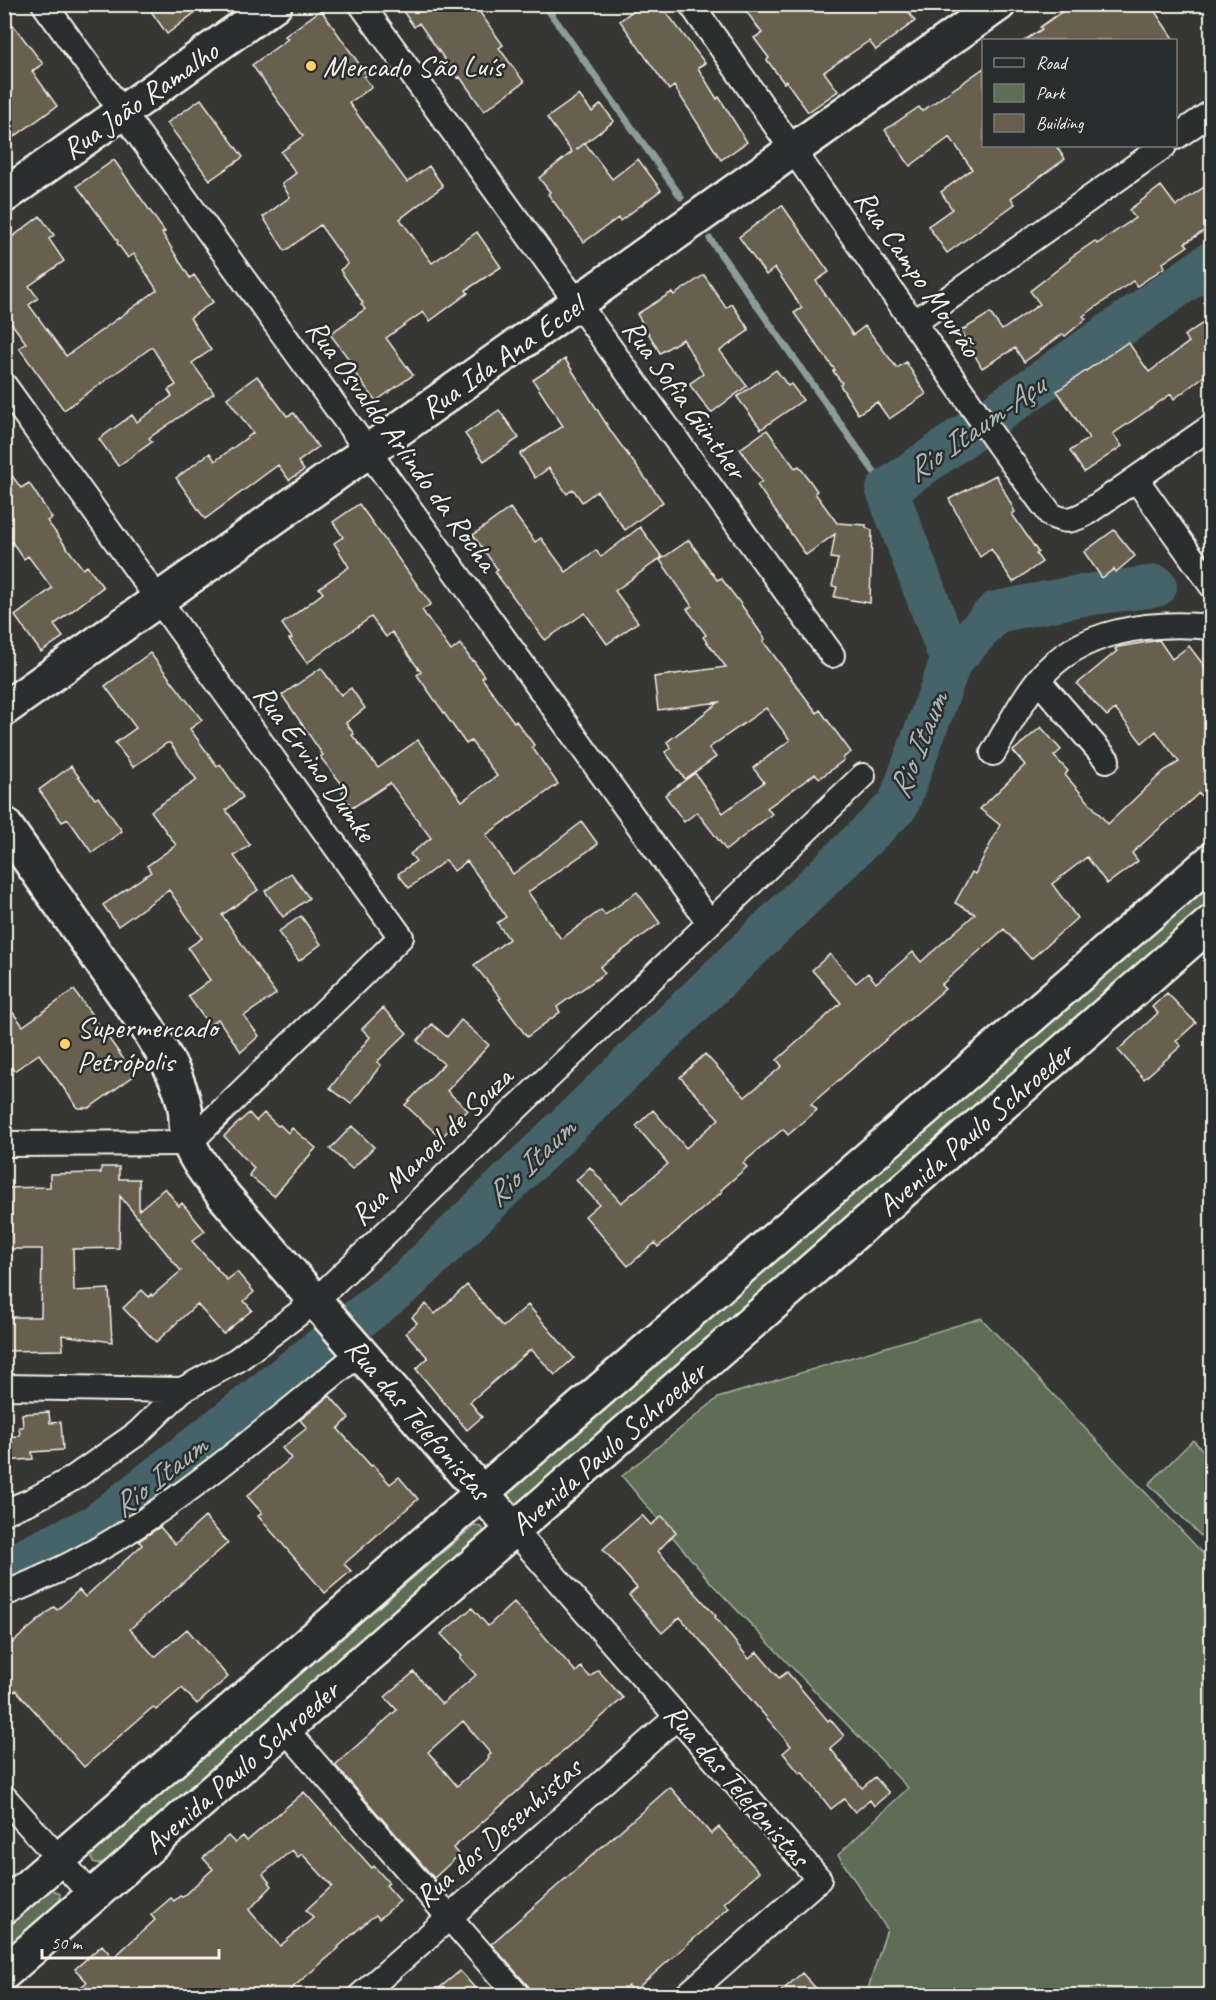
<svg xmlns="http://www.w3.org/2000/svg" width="1216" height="2000" viewBox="0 0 1216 2000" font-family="Caveat,sans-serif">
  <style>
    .green { fill: #5d6d56; stroke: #a8af9f; stroke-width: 1.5 }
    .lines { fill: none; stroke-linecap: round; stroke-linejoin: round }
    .stream { stroke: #8b9c9b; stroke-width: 7 }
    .river { stroke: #456368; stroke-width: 42 }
    .building { fill: #675e4f; stroke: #f4f1e8; stroke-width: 1.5; fill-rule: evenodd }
    .street-casing { stroke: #f4f1e8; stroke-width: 28 }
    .secondary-casing { stroke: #f4f1e8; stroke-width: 38 }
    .primary-casing { stroke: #f4f1e8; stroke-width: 38 }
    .street { stroke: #2a2d2e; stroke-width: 24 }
    .secondary { stroke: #2a2d2e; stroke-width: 33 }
    .primary { stroke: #2a2d2e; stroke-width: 33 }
    .poi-dot { fill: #ffd166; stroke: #2a2d2e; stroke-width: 2 }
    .labels { text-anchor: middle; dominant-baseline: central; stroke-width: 5; stroke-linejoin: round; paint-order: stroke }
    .poi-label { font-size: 30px; fill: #f4f1e8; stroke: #2a2d2e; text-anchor: start }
    .street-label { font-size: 30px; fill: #f4f1e8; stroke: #2a2d2e }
    .water-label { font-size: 32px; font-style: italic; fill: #aeb8b5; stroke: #2a2d2e }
  </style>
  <rect width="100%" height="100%" fill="#363735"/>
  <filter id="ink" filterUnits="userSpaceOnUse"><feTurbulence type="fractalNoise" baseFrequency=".0167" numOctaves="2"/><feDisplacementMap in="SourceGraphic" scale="12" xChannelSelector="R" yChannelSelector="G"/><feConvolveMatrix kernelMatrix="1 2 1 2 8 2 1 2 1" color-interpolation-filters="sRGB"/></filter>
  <g filter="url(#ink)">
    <path class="green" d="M1211,880V903L515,1507L506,1496L508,1494Z
      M981,1318L1211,1562V1995H866L887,1929L838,1855L908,1788L711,1583L622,1476L718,1398Z
      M1193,1440L1211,1459V1546L1149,1484Z
      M475,1525L483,1528V1537L104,1862L99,1864L93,1862L91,1855L94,1850Z
      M52,1889L60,1894V1900L5,1949V1930Z"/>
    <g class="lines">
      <path class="stream" d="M544,4L681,197
        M710,239L887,490"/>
      <path class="river" d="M951,661L887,490L1212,262
        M4,1569L96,1525L407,1281L898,805L951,661L996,612L1078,596L1156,586"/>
    </g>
    <path class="building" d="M146,4H206L167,34Z
      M398,4H474L503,45L499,48L524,82L484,111L460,77L458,78L419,23L414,27Z
      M641,4H660L705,63L698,68L717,99L719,97L747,142L721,160L674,86L669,90L620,21Z
      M741,4H903L915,21L876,50L869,41L824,72L838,91L808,112L786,81L784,83L767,60L769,58L754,38L762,33Z
      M1073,4H1150L1174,40H1025L1042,29L1040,27Z
      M321,10L367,75L364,77L372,87L349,103L407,182L429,166L443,186L400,219L432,263L477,232L501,267L466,290L468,293L430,321L423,312L386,338L413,375L376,401L354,372L357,370L330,334L365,309L361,304L363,303L340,270L348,264L320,225L285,251L263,217L290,197L282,184L296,173L281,152L303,136L252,65L288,39L285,36Z
      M4,13L43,64L32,71L57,106L4,144Z
      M984,68V146H1056L1065,159L1011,198L1015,204L1004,212L947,253L928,226L952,209L941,192L972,169L950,137L910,166L885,130L919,107L922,111Z
      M579,95L592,112L601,104L614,121L576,150L585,143L612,179L638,159L661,190L620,221L618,218L584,242L548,194L550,192L539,178L572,152L547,118Z
      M201,99L243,157L210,180L167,123Z
      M114,160L165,232L162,233L190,278L194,275L213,302L190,318L211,350L192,363L214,393L149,438L152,442L118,466L99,439L132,415L137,422L172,396L168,390L176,385L152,347L64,410L19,348L26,343L4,313V255L12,248L7,241L40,216L54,235L49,239L64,261L29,286L38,298L29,305L66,356L157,290L134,254L128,258L117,243L118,241L77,186Z
      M1212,182V226L1185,243L1188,246L1163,263L1165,267L1137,286L1133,281L1083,316L1086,319L1065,336L1063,334L1024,362L1015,348L982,368L961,331L990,313L1002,330L1040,304L1030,291L1070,260V258L1095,241L1097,244L1135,218L1129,210L1161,186L1176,206Z
      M782,205L829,272L816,281L853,335L865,326L897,368L906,362L926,394L889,419L877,402L858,414L840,385L842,383L833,371L835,370L794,313L802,308L775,268L766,275L739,237Z
      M704,275L726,308L732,304L748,328V331L720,351L747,386L711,413L689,384L703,374L683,339L660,353L637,314L672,292L674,295Z
      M1212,317V370L1174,399L1171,394L1113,434L1122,446L1084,472L1070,451L1089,438L1057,391L1128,342L1149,372L1189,342L1184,336Z
      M565,359L612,433L663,502L625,530L597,491L582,502L573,489L567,494L549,468L535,478L520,454L563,426L533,380Z
      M776,370L788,386L791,384L803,400L761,429L737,397Z
      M257,376L287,416L294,413L318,447L298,462L304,470L289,480L278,465L205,519L176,478L210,453L215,461L253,433L227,398Z
      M499,410L519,438L484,461L465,434Z
      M767,430L795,468L799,466L817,491L815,493L837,523L866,525V528L872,530L870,603L834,597L837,587L832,586L838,559L831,558L835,534L806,555L757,485L762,481L740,449Z
      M4,465L21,488L29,483L52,518L47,521L83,569L87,566L103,587L54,625L63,637L41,652L15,616L52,588L28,556L24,559L12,542L4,547Z
      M996,475L1015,512L1012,514L1038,552L1036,554L1042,562L1013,582L991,549L980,557L949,499Z
      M359,504L431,604L422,610L451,651L460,644L472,661L473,660L484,676L482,678L514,722L516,721L534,745L532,747L558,784L486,835L513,874L582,822L598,844L528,892L561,939L601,910L605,915L637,892L660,923L600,967L605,973L557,1007L560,1012L527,1037L499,999L501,998L474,965L509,939L497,923L506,917L493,897L467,861L454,871L446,860L409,888L398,874L416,861L410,854L431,838L390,783L352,808L342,792L346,789L320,757L323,755L282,695L321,668L341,695L351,688L365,708L346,723L354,734L352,735L378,768L418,740L462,801L497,776L471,741L466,744L417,675L421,672L392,632L386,637L371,617L307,663L289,639L292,638L282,624L323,593L319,588L349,567L334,543L343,537L333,522Z
      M510,508L535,542L541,538L566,572L596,550L601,557L640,527L662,557L615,591L638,622L607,644L585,613L545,640L495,572L498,570L473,535Z
      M1114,530L1135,556L1116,572L1114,569L1102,578L1084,552Z
      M689,540L717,580L721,578L740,603L765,639L763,641L817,713L820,710L851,752L843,758L844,760L820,778L815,774L767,808L772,814L726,850L697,812L684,822L665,795L695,773L723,813L764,782L753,768L790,740L766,708L709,748L716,757L685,779L665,752L671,748L667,742L719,702L658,710L654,677L726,667L703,637L706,635L687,609L692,606L660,560Z
      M1159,640L1172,659L1189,646L1212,676V810L1199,793L1132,853L1138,861L1107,884L1087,857L1052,884L1077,918L1031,959L1004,929L941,985L945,989L811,1104L817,1110L788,1135L783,1129L743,1163L747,1167L721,1190L722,1192L658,1247L655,1243L628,1266L585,1216L599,1204L576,1180L590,1167L621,1203L668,1164L636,1126L653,1110L686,1148L719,1119L680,1077L705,1054L745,1097L782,1066L777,1060L841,1003L812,970L830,954L856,983L868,973L876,983L913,952L921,962L975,914L955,903L972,872L975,874L1000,825L980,809L1025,765L1013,751L1041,727L1061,750L1054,756L1068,771L1065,775L1108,824L1164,771L1179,762L1156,731L1142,743L1115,709L1107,716L1077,684L1117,651L1115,649L1118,647Z
      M150,653L202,720L190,729L217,766L220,764L243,797L226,810L250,845L234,856L258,890L222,915L276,994L244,1016L259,1036L241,1052L218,1019L209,1025L188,996L210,980L188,948L202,938L169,890L118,926L103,905L151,872L147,866L176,845L151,811L197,780L170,743H167L133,767L115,743L136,728L105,686Z
      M71,766L95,799L98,797L122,831L92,853L68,819L62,822L39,790Z
      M291,873L309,898L283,917L265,891Z
      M301,916L321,944L299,961L278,932Z
      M74,990L135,1075L89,1108H78L39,1054L14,1071L4,1057V1001L23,1026Z
      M1167,993L1196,1023L1176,1041L1181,1046L1144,1079L1118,1050L1158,1013L1152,1007Z
      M383,1008L407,1033L377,1062L381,1065L351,1104L330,1088L370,1037L362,1029Z
      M461,1020L489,1045L447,1091L468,1110L441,1138L405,1105L444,1064L417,1041L432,1024L447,1037Z
      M249,1113L256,1121L264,1113L278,1126L280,1125L288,1133L292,1128L316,1148L274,1196L249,1175L254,1168L224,1136Z
      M352,1126L374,1147L352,1169L330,1149Z
      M101,1167H119V1179H139V1210L165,1188L179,1206L182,1203L205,1231L192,1241L227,1280L237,1272L254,1292L244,1301L252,1310L223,1334L197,1304L156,1342L123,1308L142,1290L149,1297L151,1294L152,1296L181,1271L120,1196L119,1248L73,1249L74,1291L109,1289L112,1342L62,1335L63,1350L4,1351V1317H41L42,1249H4V1188L50,1187V1174L101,1173Z
      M467,1285L503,1327L528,1305L574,1358L555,1375L531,1349L470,1402L482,1417L467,1430L416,1369L428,1358L406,1333L417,1323L412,1317L426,1304L435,1314Z
      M330,1396L349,1418L338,1429L371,1466L373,1465L390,1484L399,1477L418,1499L344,1564L351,1571L325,1593L258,1516L262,1513L247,1496L291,1458L282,1448L307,1428L300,1420Z
      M49,1412L50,1423L61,1422L63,1450L32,1452L33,1459L4,1461V1437L20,1436L19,1427H23L22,1414Z
      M642,1515L651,1525L662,1516L676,1532L658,1551L716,1616L715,1617L749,1659L757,1652L779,1678L787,1672L828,1721L830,1719L844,1736L830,1748L862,1788L875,1777L889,1793L874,1806L870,1800L855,1812L844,1799L831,1809L802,1772L800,1774L783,1753L791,1746L680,1617L662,1633L629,1595L637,1588L603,1549Z
      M205,1517L228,1543L130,1629L155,1657L187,1629L228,1677L197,1704L182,1688L156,1710L153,1707L84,1767L16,1690L4,1701V1650L54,1607L57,1610L79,1590L85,1597L142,1545L139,1541L160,1527L175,1544Z
      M514,1602L576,1672L581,1667L590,1677L598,1670L623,1698L453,1848L459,1855L434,1878L335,1765L397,1710L385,1697L414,1672L442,1704L476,1675L460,1658L462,1656L441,1634L472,1608L488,1626ZM463,1721L491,1754L488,1756L489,1758L457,1786L428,1752Z
      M670,1787L711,1834L719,1827L759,1872L724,1903L729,1908L633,1992L628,1986L616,1995H532L529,1987L491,1944Z
      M304,1792L372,1868L374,1866L389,1883L386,1885L400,1901L379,1919L376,1915L370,1919L338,1947L339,1948L284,1995H71L87,1982L75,1969L102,1945L113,1958L155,1920L151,1915L171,1898L174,1901L180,1896L182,1897L213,1869L203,1858L228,1836L235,1843L243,1836L247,1841ZM292,1850L298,1857L302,1854L332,1886L306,1910L313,1918L280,1946L249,1910L272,1886L263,1874Z
      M460,1971L481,1995H431Z
      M802,1973L822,1995H777Z"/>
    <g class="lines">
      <g class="street-casing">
        <path id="street" d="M44,4L709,922
          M361,4L832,655
          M691,4L999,445L1051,515C1065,522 1071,521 1085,514L1212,426
          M1176,137L1212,112
          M915,322L1164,146
          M4,385L401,937L189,1143L4,1144
          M1136,479L1212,586
          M1038,680L1107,760
          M993,753C1007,730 1022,699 1039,679C1079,629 1152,621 1212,627
          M4,1387L182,1390
          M4,1512L31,1501L72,1479L138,1433L182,1390L237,1360L315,1301L863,776
          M514,1530L819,1879L686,1996
          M4,1594C47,1577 88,1557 127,1532C209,1479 284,1414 360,1353
          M285,1729L518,1996
          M4,1797L93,1897
          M360,1996L677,1717"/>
      </g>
      <g class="secondary-casing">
        <path id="secondary" d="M4,196L275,4
          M4,709L999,4
          M4,824L147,1027C163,1053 179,1077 185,1108C187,1119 185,1134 190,1145C198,1164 212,1180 224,1196L514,1530"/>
      </g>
      <g class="primary-casing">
        <path id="primary" d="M4,1907L1212,860
          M4,1973L1212,922"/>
      </g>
      <use href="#street" class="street"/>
      <use href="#secondary" class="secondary"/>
      <use href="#primary" class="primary"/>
    </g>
  </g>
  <g class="poi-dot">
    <circle cx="311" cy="66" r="6"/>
    <circle cx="65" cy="1044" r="6"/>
  </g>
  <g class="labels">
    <g class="poi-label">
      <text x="323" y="66">Mercado São Luís</text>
      <text x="77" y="1027">Supermercado<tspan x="77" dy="34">Petrópolis</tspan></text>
    </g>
    <g class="street-label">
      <text transform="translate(140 100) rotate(-35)">Rua João Ramalho</text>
      <text transform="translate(918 273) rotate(55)">Rua Campo Mourão</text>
      <text transform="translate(502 357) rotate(-35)">Rua Ida Ana Eccel</text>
      <text transform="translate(685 399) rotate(54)">Rua Sofia Günther</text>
      <text transform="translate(402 445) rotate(54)">Rua Osvaldo Arlindo da Rocha</text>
      <text transform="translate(315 763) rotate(54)">Rua Ervino Dumke</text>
      <text transform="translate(975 1129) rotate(-41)">Avenida Paulo Schroeder</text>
      <text transform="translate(431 1146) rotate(-44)">Rua Manoel de Souza</text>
      <text transform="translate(418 1419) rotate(49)">Rua das Telefonistas</text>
      <text transform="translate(608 1448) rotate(-41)">Avenida Paulo Schroeder</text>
      <text transform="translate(241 1767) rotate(-41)">Avenida Paulo Schroeder</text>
      <text transform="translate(737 1785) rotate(49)">Rua das Telefonistas</text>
      <text transform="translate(498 1832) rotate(-41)">Rua dos Desenhistas</text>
    </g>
    <g class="water-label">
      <text transform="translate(975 428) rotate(-35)">Rio Itaum-Açu</text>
      <text transform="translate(918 745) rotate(-68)">Rio Itaum</text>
      <text transform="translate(530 1162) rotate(-44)">Rio Itaum</text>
      <text transform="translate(159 1476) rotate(-38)">Rio Itaum</text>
    </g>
  </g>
  <rect width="1216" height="2000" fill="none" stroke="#2a2d2e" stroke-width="24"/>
  <rect x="12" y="12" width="1192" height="1976" fill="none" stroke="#f4f1e8" stroke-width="2" filter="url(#ink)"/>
  <rect x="982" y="39" width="195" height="108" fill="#2a2d2e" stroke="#7b7b78" stroke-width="1.5"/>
  <rect x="994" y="58" width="30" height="9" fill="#2a2d2e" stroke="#7b7b78" stroke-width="1.5"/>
  <text x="1036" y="69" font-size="18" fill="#f4f1e8">Road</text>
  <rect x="994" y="84" width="30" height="18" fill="#5d6d56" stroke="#7b7b78" stroke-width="1.5"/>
  <text x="1036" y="99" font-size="18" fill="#f4f1e8">Park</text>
  <rect x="994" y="114" width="30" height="18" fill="#675e4f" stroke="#7b7b78" stroke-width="1.5"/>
  <text x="1036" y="129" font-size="18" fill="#f4f1e8">Building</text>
  <path d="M42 1949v9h177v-9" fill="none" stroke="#f4f1e8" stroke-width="3"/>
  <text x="51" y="1949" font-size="18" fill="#f4f1e8" stroke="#2a2d2e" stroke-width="4.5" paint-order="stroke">50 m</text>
</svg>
